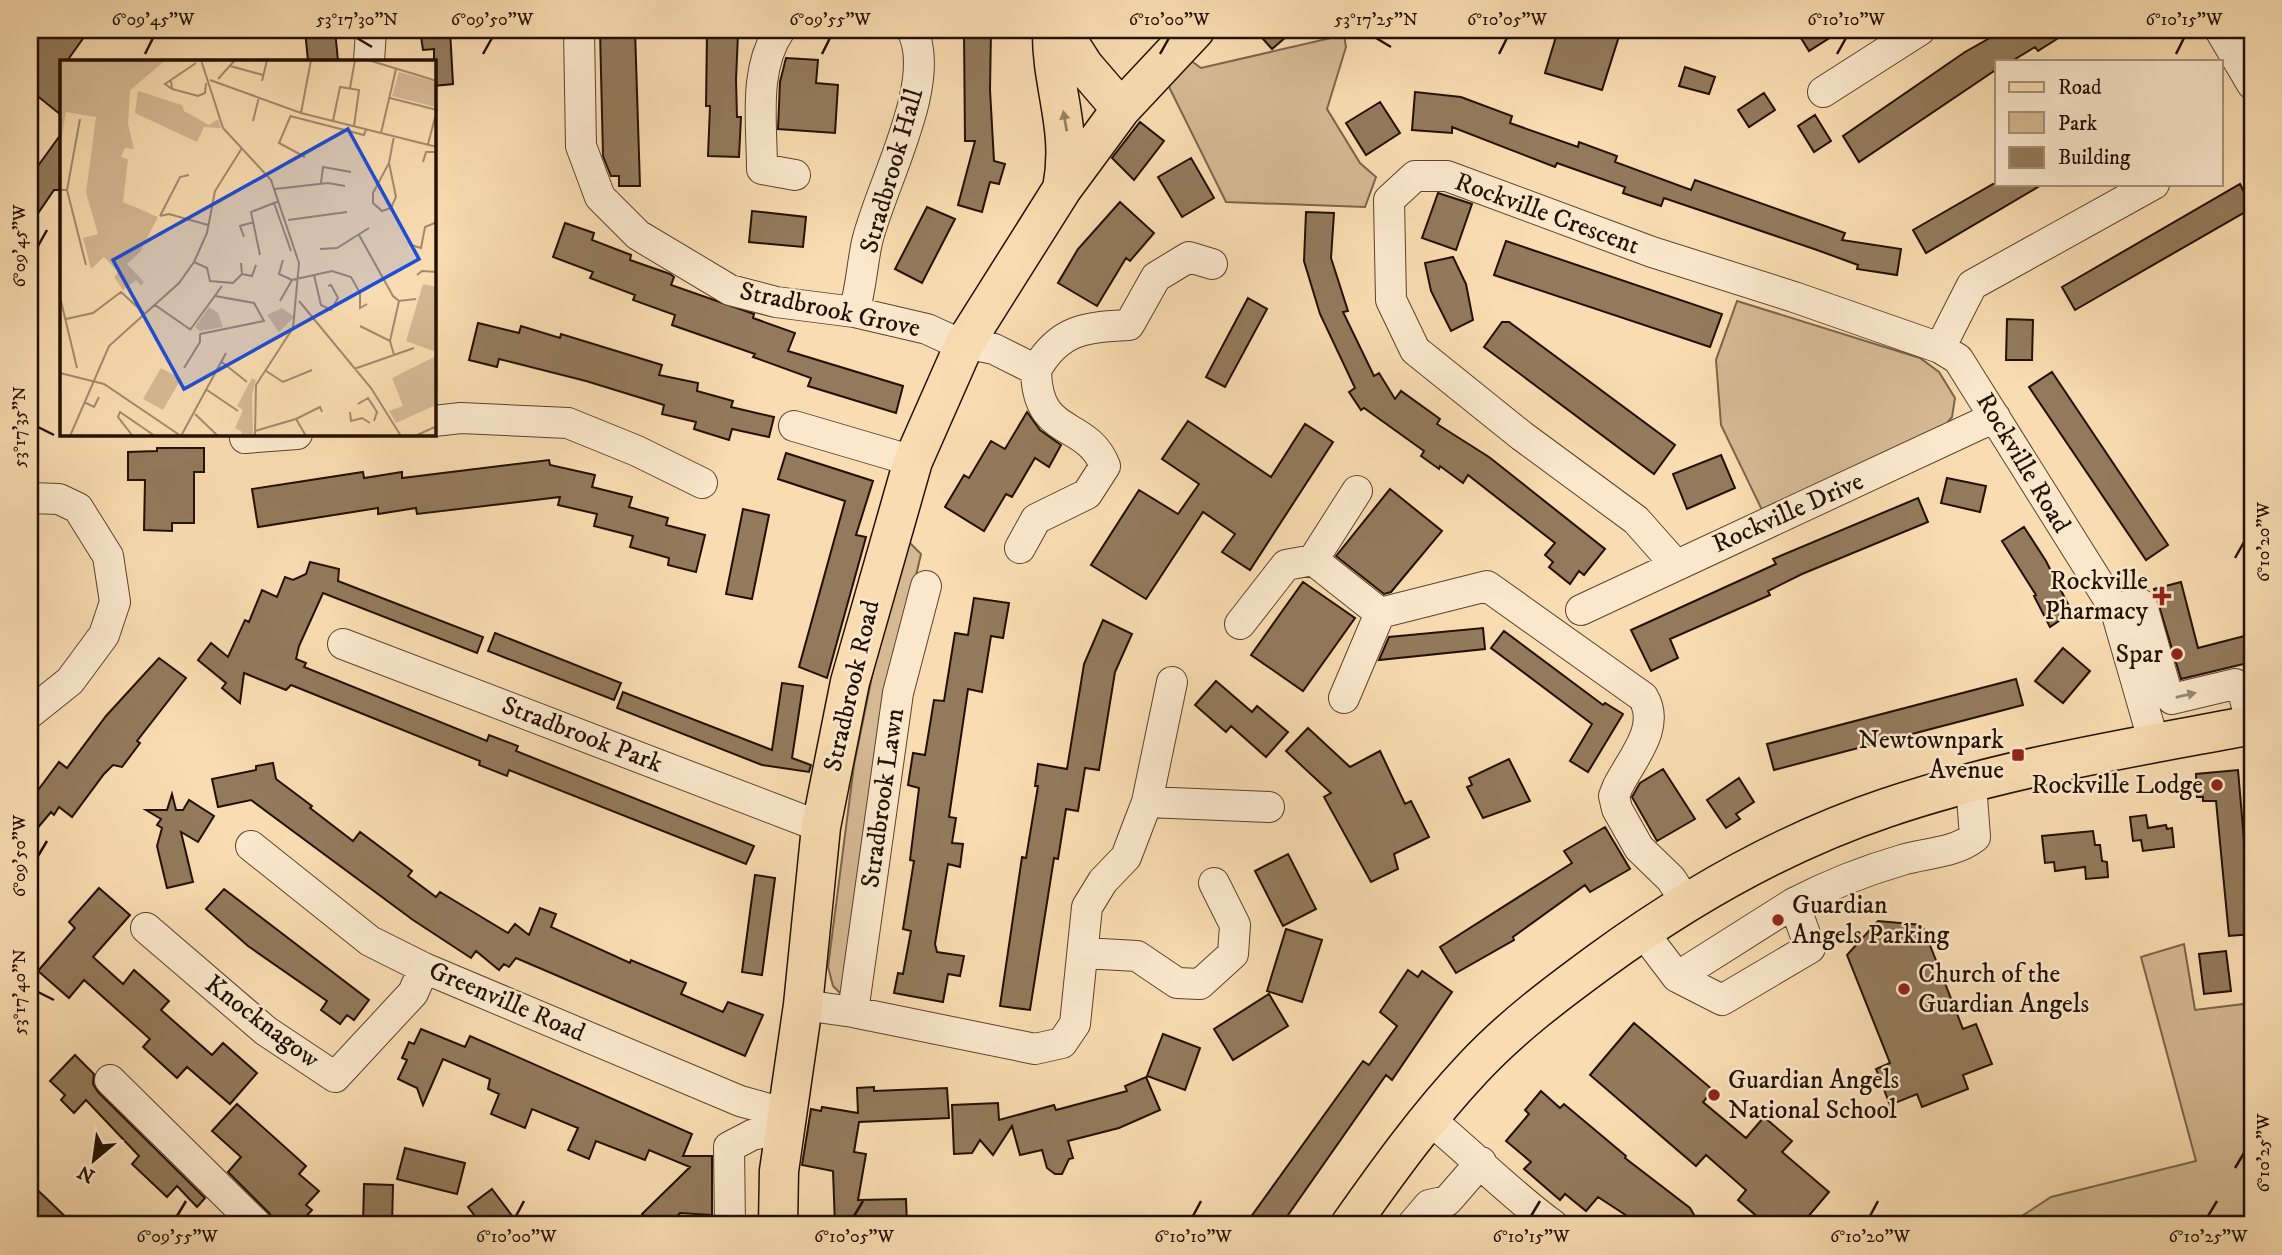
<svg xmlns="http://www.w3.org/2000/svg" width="2282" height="1255" viewBox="0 0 2282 1255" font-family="'IM FELL DW Pica',serif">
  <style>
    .green { fill: #d5b993; stroke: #7c644a; stroke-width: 2 }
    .building { fill: #937a5c; stroke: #241000; stroke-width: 2 }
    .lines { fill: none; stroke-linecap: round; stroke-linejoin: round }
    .minor-casing { stroke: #59432c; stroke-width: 32 }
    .major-casing { stroke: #241000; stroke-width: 41 }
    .minor { stroke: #fbe8cc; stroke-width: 30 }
    .major { stroke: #f9dcb1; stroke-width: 38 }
    .oneway { fill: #998061 }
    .oneway2 { fill: #9a8770 }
    .ticks { fill: none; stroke: #241000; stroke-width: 2.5 }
    .poi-dot { fill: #8f2418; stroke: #fbe8cc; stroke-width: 2.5 }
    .labels { text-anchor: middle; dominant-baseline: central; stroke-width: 5; stroke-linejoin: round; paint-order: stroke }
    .street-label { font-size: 26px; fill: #241000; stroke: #fbe8cc }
    .poi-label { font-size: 26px; fill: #241000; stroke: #fbe8cc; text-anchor: end }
    .inset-road { fill: none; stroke: #a48a6a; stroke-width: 2 }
    .view { fill: #1d4ed8; fill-opacity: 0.15; stroke: #1d4ed8; stroke-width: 3.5 }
    .inset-edge { fill: none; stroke: #241000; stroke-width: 3.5 }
    .neatline { fill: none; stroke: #241000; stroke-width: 2.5 }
    .ticks-label { font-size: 18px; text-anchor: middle; fill: #241000 }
  </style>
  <rect width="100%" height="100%" fill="#f9dcb1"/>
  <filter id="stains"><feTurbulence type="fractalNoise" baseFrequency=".00286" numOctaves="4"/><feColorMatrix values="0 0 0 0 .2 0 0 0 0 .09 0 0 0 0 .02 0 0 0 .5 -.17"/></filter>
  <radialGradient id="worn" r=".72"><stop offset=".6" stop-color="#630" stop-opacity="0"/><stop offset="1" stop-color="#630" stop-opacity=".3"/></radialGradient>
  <path class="green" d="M2219,30H2252V81Z
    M1344,35L1346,47L1327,109L1360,163L1376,177L1365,207L1226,202L1168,85L1190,60L1201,68Z
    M1737,301L1920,358L1939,372L1955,398L1952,417L1943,428L1763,512L1721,425L1716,360Z
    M901,534L921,554L888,697L846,999L833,986L828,967L854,765Z
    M2184,944L2195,1010L2252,1003V1225H2008L2051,1197L2196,1161L2141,957Z"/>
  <path class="building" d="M30,30H89L67,61H61V115L30,90Z
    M305,30H335L338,61H308Z
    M420,30H450L453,84L434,86V49L423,50Z
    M600,30H635L640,186H619V176H611L603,156Z
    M964,30H991L990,90L994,161L1005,164L999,184L990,182L982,212L958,205L975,141H965Z
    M1255,30H1294L1272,49Z
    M1558,30H1621L1602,90L1545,73Z
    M1796,30H1842L1809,51Z
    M2004,30H2071L2038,51L2035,47L2012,61H1997V69L1859,162L1843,136L1965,52Z
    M707,32L738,34L736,80L737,117H741L739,157L708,156L710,106H706Z
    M786,58L818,60L816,83L838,85L835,133L778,129L780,82Z
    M1685,67L1715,77L1709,94L1679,86Z
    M1415,92L1461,97L1512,116L1510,123L1578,147L1579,142L1617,156L1615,162L1691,190L1695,180L1845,233L1842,240L1901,249L1897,275L1857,269L1858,265L1817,250L1664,198L1661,206L1623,193L1625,187L1557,163L1555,167L1452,127V133L1412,130Z
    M1764,93L1775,110L1749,127L1738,110Z
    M1380,102L1400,133L1366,155L1346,123Z
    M1815,115L1831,141L1814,152L1798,126Z
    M1140,122L1164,141L1134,180L1112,158Z
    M61,134V190H54L30,225V177Z
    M1191,158L1214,198L1182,217L1158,177Z
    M1993,184H2043L1926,253L1913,230Z
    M2240,184L2252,208L2075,310L2062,287Z
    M1438,193L1472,204L1456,250L1422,238Z
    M1120,202L1154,233L1130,261L1126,258L1097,306L1058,283L1078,249Z
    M927,207L955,219L922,283L895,269Z
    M752,211L806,217L803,247L749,242Z
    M1306,212L1334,213L1331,258L1348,311L1343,312L1374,376L1379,373L1395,399L1401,391L1440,419L1437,424L1489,457L1605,549L1584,575L1579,571L1570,584L1549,567L1553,562L1545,555L1555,543L1468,475L1463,483L1440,466L1439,469L1421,456L1424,451L1364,408L1361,410L1349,392L1355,388L1320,314L1304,261Z
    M565,223L594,233L592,240L631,255L630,260L670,274L674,277L671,285L754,314L753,318L795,333L788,351L903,386L896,413L808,386L811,378L753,357L755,354L672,325L675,315L633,300L635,295L590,278L593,272L553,257Z
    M1506,241L1722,314L1710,347L1494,275Z
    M1453,257L1466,284L1473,320L1451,331L1431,291L1425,263Z
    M1248,298L1267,309L1225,387L1206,377Z
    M2007,319L2033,320L2032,360H2006Z
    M1502,322H1509L1675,445L1654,474L1484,347Z
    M478,323L519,333L521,326L560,338L561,334L662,365L659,375L698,383L697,391L733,401L731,407L774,417L769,437L732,429L729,440L694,429L696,422L662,414L664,405L586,381L499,359L497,367L469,360Z
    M2052,372L2168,545L2146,560L2029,387Z
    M1027,412L1040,430L1061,445L1049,467L1035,458L1012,497L1006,494L984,531L945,507L964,475L969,478L991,441L1005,449Z
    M1188,421L1271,477L1305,424L1333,442L1250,570L1222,552L1235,534L1203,512L1146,599L1091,565L1139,490L1178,514L1199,484L1162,459Z
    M157,448H204V472H194V523H172V531L144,530L145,480H128V452L157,451Z
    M786,453L873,481L856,535L866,537L827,678L799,667L845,501L778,479Z
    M1721,455L1735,488L1687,509L1673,474Z
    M549,460L550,465L595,475L592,487L632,497L629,507L668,518L666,525L705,535L696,572L668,565L669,558L630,547L633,536L594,526L597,514L558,505L560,497L417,514L416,508L378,514V508L258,527L252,489L363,472L364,478L402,472V478Z
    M1947,478L1986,486L1980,512L1941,503Z
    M1390,489L1442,531L1391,592L1384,594L1336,556Z
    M1918,498L1928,522L1802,574L1768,591L1770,595L1670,639L1678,658L1651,671L1631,630L1776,564L1773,559Z
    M743,509L769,515L752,599L726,594Z
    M2024,527L2046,561L2072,612L2050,627L2034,596L2036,595L2002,541Z
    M310,562L339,569L338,581L483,637L477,653L323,593L299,646L296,659L306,663L304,667L487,741L489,735L518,746L516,751L754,846L746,864L509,770L507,776L479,765L480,761L291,685L286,690L244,673L240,703L222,688L226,683L198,660L211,643L228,657L245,620L249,622L262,590L277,597L285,577L293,580L306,574Z
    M1303,582L1355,618L1303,691L1251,655Z
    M2181,582L2198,648L2252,634V662L2181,679L2154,589Z
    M974,598L1009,603L1003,638L991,636L982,692L968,689L949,817L956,818L952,843L963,844L960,867L948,864L935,944L937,952L964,956L960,976L948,974L943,1002L894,993L898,973L903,974L911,931L903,929L914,861L910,860L919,788L908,785L913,753L925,755L934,700L944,701L955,633L968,635Z
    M1103,620L1132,634L1115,672L1099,770L1085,768L1078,811L1066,809L1058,859L1054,858L1030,1010L1000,1006L1022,857L1026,858L1038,786H1035L1038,764L1067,769L1084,664Z
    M1483,628L1485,649L1379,660L1389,637Z
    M1504,631L1603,705L1605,703L1623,714L1588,772L1570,761L1592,724L1491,648Z
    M495,633L621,683L614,700L488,651Z
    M2063,648L2090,671L2063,703L2035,681Z
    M159,658L186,678L137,741L140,743L122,767L113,765L104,774L72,817L59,807L54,815L51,812L30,837V801L59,762L67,768L106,716Z
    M2016,679L2023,705L1774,770L1767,744Z
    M1216,681L1252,712L1257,706L1288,732L1266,757L1231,726L1226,732L1195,705Z
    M782,683L803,686L792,758L811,765L809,772L762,765L617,708L623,692L772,750Z
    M1308,728L1350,767L1380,751L1405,804L1411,801L1429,837L1394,854L1398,869L1371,882L1324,797L1331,793L1286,751Z
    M1509,759L1530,801L1483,818L1467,787L1472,785L1469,778Z
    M273,763L276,779L312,806L310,808L353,841L360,832L412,871L408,876L436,897L440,892L508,933L515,924L529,935L540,908L556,914L551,927L630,963L631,960L686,983L681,994L723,1012L728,1002L763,1015L745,1056L516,958L509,967L504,964L499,970L476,951L471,958L413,920L251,800L218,807L212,779L256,770V766Z
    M1663,769L1695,819L1657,841L1632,797L1640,783Z
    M2238,770L2252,934L2229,936L2216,801H2203V797H2197L2196,774Z
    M1739,778L1754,802L1736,814L1740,819L1726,828L1707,800Z
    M172,794L176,810H183L189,800L214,816L198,842L181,832L193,882L167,888L157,846L162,828L157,825L161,819L146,810H167Z
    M2146,815L2148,828L2166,825L2167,829L2172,828L2174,847L2143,851L2141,840L2133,841L2130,817Z
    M1605,827L1630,869L1590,892L1585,885L1513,937L1514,940L1456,973L1440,947L1572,863L1564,851Z
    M2093,831L2095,845H2100L2102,861L2107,862L2108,877L2086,879L2085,867L2055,871L2054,862L2045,863L2042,836Z
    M1288,854L1316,909L1283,926L1255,871Z
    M755,875L775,878L762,975L742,972Z
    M99,888L130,915L93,957L123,984L134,970L169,1001L161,1010L212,1055L223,1043L257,1073L230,1104L187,1067L177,1078L143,1047L150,1039L84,980L69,998L38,971L75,928L69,922Z
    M224,889L369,1000L354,1020L347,1015L340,1024L321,1010L327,1001L248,946L206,909Z
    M1878,921L1922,925L1963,1029L1976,1024L1992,1064L1963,1075L1968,1089L1922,1107L1917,1094L1890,1105L1876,1069L1890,1063L1847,955Z
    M1286,929L1322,940L1302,1002L1267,991Z
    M2226,951L2231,991L2204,994L2199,954Z
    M1408,970L1418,977L1422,971L1452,992L1392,1080L1386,1075L1281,1225H1245L1363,1061L1369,1065L1397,1026L1380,1012Z
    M1269,994L1288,1026L1233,1060L1214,1029Z
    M1634,1023L1713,1090L1703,1102L1746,1138L1764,1117L1792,1141L1782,1152L1829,1192L1801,1225H1767L1738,1200L1746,1190L1706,1155L1696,1166L1590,1075Z
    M421,1029L465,1047L470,1036L692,1134L683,1156H712V1215L680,1213L669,1225H654L642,1214L690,1167L649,1150L645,1160L596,1141L589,1159L568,1150L578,1128L532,1109L525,1128L491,1114L499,1094L488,1089L490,1079L443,1059L423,1105L417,1088L398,1079L407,1060L402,1058L409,1042L414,1044Z
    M1163,1034L1200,1048L1185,1090L1147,1076Z
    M75,1055L94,1074L93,1084L98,1092L205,1198L197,1207L177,1186L167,1197L132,1164L139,1156L86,1100L74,1113L61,1100L65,1095L50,1081Z
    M1146,1077L1160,1110L1119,1128L1068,1141L1073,1158L1069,1159L1062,1174H1055L1047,1168L1042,1150L1020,1155L1012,1126L993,1155L980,1140L972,1153L954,1154L952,1105L998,1103L999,1120L1054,1105L1056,1110L1127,1091L1125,1086Z
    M874,1087V1091L947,1088L949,1118L859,1122L854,1152L866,1154L858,1200L906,1199L907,1225H835L833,1171L802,1165L811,1109L821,1111L822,1107L858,1113L857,1088Z
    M1541,1091L1560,1108L1564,1104L1626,1156L1625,1158L1690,1208L1700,1225H1641L1598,1197L1586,1211L1565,1194L1560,1200L1524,1169L1531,1162L1506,1141L1529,1114L1525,1110Z
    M237,1104L306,1166L299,1174L319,1191L306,1205L312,1210L298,1225H277L269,1213L228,1172L241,1157L212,1131Z
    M405,1148L465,1163L457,1194L397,1179Z
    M30,1183L46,1198L74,1225H30Z
    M364,1184L393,1185L392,1225H363Z
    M492,1189L519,1225H482L468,1207Z"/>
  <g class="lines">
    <g class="minor-casing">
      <path id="minor" d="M579,30L581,146L600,197L638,235L730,290L776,302L854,312L927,329L951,340L994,349L1036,370C1059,329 1086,327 1129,325L1156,277L1189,257L1212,264
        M780,30C753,69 762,124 762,169L795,175
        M2220,30L2252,84
        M369,61L371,30
        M1823,92L1920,30
        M854,312C861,289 862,265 867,242C880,186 939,82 912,30
        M1940,348L1972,285L2154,184
        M434,421L461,418L568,423L637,451L702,483
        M794,426L913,461
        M245,438L297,434
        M30,498L59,499L78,508L108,556L115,602L104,635L70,681L30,713
        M1020,548L1036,519L1087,494L1105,466C1086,418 1037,440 1036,370
        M1313,560L1357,491
        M1675,564L1636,520L1522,436L1415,350L1391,300L1389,200L1415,176H1447L1652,252L1794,297L1940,348L1958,359L2116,611L2154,743
        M1581,610L1995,417
        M2116,611L2136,602L2142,605L2167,693L2172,699L2235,684L2242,688L2252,725
        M1240,624L1286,565L1313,560L1380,613
        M343,644L821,827
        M1344,698L1380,613L1487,586L1643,697C1661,727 1633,757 1618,786L1614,796L1617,809L1639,848L1671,879L1686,902
        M1147,802L1269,807
        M251,846L370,941L424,968L740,1101L787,1114
        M146,928L266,1031L335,1077L413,993L424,968
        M1642,931L1677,977L1722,1000L1810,948L1794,903C1829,885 1864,871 1902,860C1926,853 1955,853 1975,837L1971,784
        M1083,953L1137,956L1177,983L1200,984L1233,954L1235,925L1214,883
        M1677,977L1794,903
        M803,1005L853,1012L1035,1049L1062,1043L1075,1024L1087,907L1103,881L1126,857L1147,802L1172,682
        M853,1012L898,693L926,586
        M110,1080L257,1225
        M1429,1119C1472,1154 1509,1193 1553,1225
        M730,1225L729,1147L752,1135L786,1128
        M1412,1225L1429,1205L1447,1201L1481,1162"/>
    </g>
    <g class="major-casing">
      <path id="major" d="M1052,30C1051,87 1074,129 1062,189
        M1061,30L1084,66L1121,109
        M778,1225L779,1171L803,1005L821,827L850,682L913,461L965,343L1062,189L1121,109L1195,30
        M1350,1225C1388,1171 1427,1117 1472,1069C1510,1028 1554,995 1599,962C1688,897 1782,843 1886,808C2004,768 2130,748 2252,725"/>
    </g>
    <use href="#minor" class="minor"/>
    <use href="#major" class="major"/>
  </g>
  <defs><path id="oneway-solid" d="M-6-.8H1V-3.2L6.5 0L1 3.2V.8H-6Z" transform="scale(1.75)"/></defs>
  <use class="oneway" href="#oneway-solid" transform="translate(1065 121) rotate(-100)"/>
  <use class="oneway2" href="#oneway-solid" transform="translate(2186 695) rotate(-13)"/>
  <path class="ticks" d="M357,38L372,47M1376,38L1391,47M145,54L153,38M483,54L492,38M822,54L830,38M1160,54L1169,38M1499,54L1507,38M1837,54L1846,38M2176,54L2184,38M38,246L47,230M38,427L54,435M2235,558L2244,542M38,856L47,841M38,992L54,1000M2235,1168L2244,1153M177,1216L186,1201M516,1216L524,1201M854,1216L863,1201M1193,1216L1201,1201M1531,1216L1540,1201M1870,1216L1878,1201M2208,1216L2217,1201"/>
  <g class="poi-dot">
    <path d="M2158.5 585.5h7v7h7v7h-7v7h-7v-7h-7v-7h7z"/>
    <circle cx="2177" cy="654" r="7"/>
    <rect x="2011" y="748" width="14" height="14" rx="3.5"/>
    <circle cx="2217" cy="785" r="7"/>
    <circle cx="1778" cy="920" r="7"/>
    <circle cx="1904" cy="989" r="7"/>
    <circle cx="1714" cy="1095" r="7"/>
  </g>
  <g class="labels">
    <g class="street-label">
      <text transform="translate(892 171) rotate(-74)">Stradbrook Hall</text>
      <text transform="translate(1547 214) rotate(20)">Rockville Crescent</text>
      <text transform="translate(830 310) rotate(12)">Stradbrook Grove</text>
      <text transform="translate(2023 463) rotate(59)">Rockville Road</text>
      <text transform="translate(1788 513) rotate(-24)">Rockville Drive</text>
      <text transform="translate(852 686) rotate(-77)">Stradbrook Road</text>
      <text transform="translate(582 735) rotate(21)">Stradbrook Park</text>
      <text transform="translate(883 798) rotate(-82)">Stradbrook Lawn</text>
      <text transform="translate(507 1002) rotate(23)">Greenville Road</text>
      <text transform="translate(262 1022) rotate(37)">Knocknagow</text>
    </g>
    <g class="poi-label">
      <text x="2148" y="581">Rockville<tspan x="2148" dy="30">Pharmacy</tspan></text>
      <text x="2163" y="654">Spar</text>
      <text x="2004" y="740">Newtownpark<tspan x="2004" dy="30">Avenue</tspan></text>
      <text x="2203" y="785">Rockville Lodge</text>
      <text x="1792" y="905" text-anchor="start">Guardian<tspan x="1792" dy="30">Angels Parking</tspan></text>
      <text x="1918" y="974" text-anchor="start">Church of the<tspan x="1918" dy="30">Guardian Angels</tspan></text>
      <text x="1728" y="1080" text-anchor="start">Guardian Angels<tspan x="1728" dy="30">National School</tspan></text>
    </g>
  </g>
  <g transform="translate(60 60)">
    <rect width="376" height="376" fill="#f9dcb1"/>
    <path d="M0,0H106L70,30L68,64L74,89L65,88L61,97L68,99L63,142L98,157L80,192L67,204L84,222L81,226L76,220L63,230L54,217L58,212L44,197L31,209L23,178L38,174L26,133L36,57L6,52L0,87ZM339,12L376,22L375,47L332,36ZM78,31L122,45L124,51L149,65L158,59L161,68L144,67L137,82L75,53ZM363,224L376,227V292L346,281ZM149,247L158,253L163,267L140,271L135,267ZM222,248L234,257L219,272L207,255ZM376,296V345L336,363L329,351L343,346L332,318ZM101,308L121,319L103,350L83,339ZM192,318L196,320L192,335L193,376H180L182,372L175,368L183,350L177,346Z" fill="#d5b993"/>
    <path class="inset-road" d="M141,0L163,68L211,120L239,203L233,268L196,325L195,376M308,0L377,21M170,6L203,15M158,19L175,0M150,20L241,53L377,87M111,21L112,29L138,36L145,33L146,23M202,21L207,0M290,28L295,0M112,29L105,24L136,3M330,38L377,50L368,84M241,53L251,0M231,55L219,83L245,97M230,56L304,75L306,69M193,61L199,37M273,61L280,27L299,30L294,66M321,73L336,9M363,102L366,92H377M329,103L336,137L331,148L322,151L313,143V133L329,103L334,76M261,123L263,107L291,112M215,129L268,123L285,126M0,130H7L26,205M7,130L20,59M214,143L231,191M100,156L120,117L129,115M100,156L109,154L148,165M228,160L287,152M299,175L333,236L339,241L356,239M184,177L180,166L194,162M351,185L361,188L365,167L377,162M260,189L277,188L309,168M200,195L191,152L219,141M223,200L219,214L232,220M134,202L147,208L150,221L173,223L182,214L181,203M182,214L192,216L196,205M254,215L261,245L271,250L278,238L271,225L268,226M357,215L362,211L377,212M0,237L17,308M220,241L232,220L272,211L291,217L300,233V248L307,244M239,241L311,328L341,376M95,245L131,270M6,259L33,253L61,232L85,254M300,266L330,281M130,270L162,226M140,274L204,261L194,243L155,236M334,295L330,281L339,241M162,302L187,322M124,308L140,282V274M294,309L354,288M206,311L223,322L252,310M0,313L44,324L121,376M147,330L178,351M24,342L34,347L39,337M298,344L308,338L317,352L314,361M290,352L291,361L302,358L310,363M135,354L158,376M236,359L260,347L262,352M195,371L236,359L246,376M72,375L58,357L60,352L95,376M10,376L49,286L119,223L134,202L147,173L155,131L182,88M121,376L166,293M355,376L377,366"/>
    <path class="view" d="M288,69L359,199L124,329L53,200Z"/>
    <rect width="376" height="376" class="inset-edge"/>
  </g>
  <rect width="2282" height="1255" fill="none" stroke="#f9dcb1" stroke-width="77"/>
  <rect x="1995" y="60" width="228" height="126" fill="#fbe8cc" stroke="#a5927a" stroke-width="2"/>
  <rect x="2009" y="82" width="35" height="10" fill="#f9dcb1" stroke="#a5927a" stroke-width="2"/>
  <text x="2058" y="94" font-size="21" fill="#241000">Road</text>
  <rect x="2009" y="112" width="35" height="21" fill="#d5b993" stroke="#a5927a" stroke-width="2"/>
  <text x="2058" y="130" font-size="21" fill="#241000">Park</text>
  <rect x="2009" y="147" width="35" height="21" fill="#937a5c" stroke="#a5927a" stroke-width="2"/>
  <text x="2058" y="164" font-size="21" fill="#241000">Building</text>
  <g transform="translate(94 1160) rotate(209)" stroke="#fbe8cc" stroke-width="5" paint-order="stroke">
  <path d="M0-5L12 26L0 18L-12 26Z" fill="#241000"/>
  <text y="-10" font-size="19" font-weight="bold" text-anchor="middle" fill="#241000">N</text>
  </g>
  <rect x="38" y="38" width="2206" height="1178" class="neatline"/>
  <g class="ticks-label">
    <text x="153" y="25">6°09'45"W</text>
    <text x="357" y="25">53°17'30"N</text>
    <text x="492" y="25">6°09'50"W</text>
    <text x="830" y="25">6°09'55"W</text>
    <text x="1169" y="25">6°10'00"W</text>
    <text x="1376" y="25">53°17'25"N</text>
    <text x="1507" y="25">6°10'05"W</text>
    <text x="1846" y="25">6°10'10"W</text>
    <text x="2184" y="25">6°10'15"W</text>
    <text transform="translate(19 246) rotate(-90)" y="6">6°09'45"W</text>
    <text transform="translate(19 427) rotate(-90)" y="6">53°17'35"N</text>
    <text transform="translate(2263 542) rotate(-90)" y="6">6°10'20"W</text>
    <text transform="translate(19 856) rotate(-90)" y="6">6°09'50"W</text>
    <text transform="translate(19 992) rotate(-90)" y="6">53°17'40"N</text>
    <text transform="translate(2263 1153) rotate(-90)" y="6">6°10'25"W</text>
    <text x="177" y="1242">6°09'55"W</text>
    <text x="516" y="1242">6°10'00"W</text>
    <text x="854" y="1242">6°10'05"W</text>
    <text x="1193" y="1242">6°10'10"W</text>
    <text x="1531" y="1242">6°10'15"W</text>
    <text x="1870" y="1242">6°10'20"W</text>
    <text x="2208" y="1242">6°10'25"W</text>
  </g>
  <rect width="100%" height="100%" filter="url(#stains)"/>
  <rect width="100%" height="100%" fill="url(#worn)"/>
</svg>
